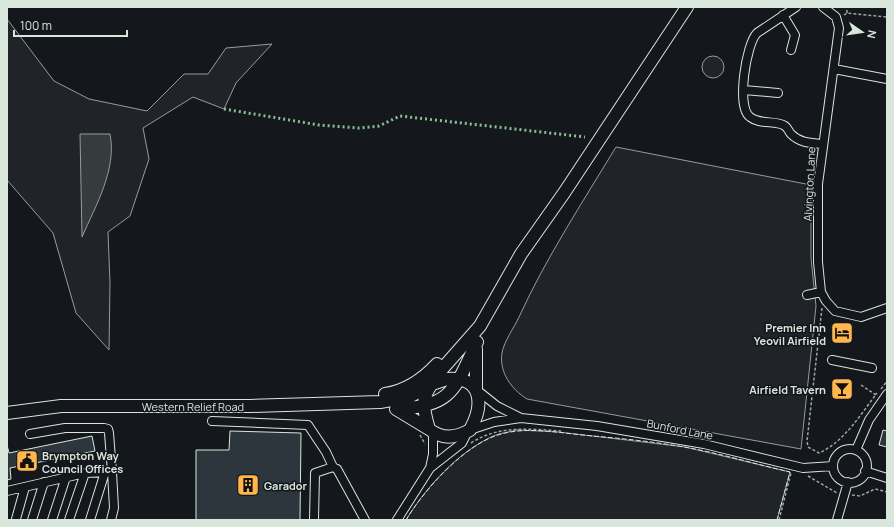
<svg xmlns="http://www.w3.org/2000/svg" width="894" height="527" viewBox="0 0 894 527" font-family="Manrope,sans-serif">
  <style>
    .green { fill: #202428; stroke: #939e99 }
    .water { fill: #363b3e; stroke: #939e99 }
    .building { fill: #2c363c; stroke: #d8e6dc }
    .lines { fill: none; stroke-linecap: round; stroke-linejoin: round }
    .minor-casing { stroke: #d8e6dc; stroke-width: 10 }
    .highway-casing { stroke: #d8e6dc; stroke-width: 14 }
    .path { stroke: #9da8a2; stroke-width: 1.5; stroke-dasharray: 3 2; stroke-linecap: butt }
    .minor { stroke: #14181c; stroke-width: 8 }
    .highway { stroke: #14181c; stroke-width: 12 }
    .hedge { stroke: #8ac095; stroke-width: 3; stroke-dasharray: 2 3; stroke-linecap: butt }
    .fence { stroke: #d8e6dc; stroke-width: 1; stroke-dasharray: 5 2; stroke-linecap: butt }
    .labels { text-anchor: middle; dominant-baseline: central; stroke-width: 3; stroke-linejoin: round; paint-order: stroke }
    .street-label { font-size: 11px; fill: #d8e6dc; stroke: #14181c }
    .poi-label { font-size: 11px; font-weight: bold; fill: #d8e6dc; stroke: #14181c; text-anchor: end }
  </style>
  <rect width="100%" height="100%" fill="#14181c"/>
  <path class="green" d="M7,19L54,81L89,99L147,111L184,74H208L226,48L272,44L236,83L224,109L193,97L143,128L149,159L130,216L108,232L110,283L109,350L76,313L53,233L7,180Z
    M702 67a11 11 0 1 1 22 0a11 11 0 1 1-22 0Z
    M616,147L811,185V258L816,306L801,449L527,399C511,389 499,372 502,353C504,341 514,328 519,317C546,258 582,203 616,147Z
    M517,430L559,432L685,447L790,472L777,520H406C426,487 458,452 493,436C500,433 509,432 517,430Z"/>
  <path class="water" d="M80,134H110C117,169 96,205 82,237Z"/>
  <path class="building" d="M883,430L887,431V447L879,445Z
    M230,431L301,433L300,520H196V450H229Z
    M92,436L95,451L10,468L11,479L7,480V445L9,453Z"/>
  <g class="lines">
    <g class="minor-casing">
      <path id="minor" d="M796,7L757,33C746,44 736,107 750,117C760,125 776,120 785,126C788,128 789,132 791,134C800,143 810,143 822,144
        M823,7L836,17L839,28L818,184V262L821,292L826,301L835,311L861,317L887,308
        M783,15L795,35L791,50
        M834,69L887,79
        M744,90L778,93
        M807,295L821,292
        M832,360L872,368
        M477,390L497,406L521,418
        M212,421L308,425L326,452L333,467
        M470,430L494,422L521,418L597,426L704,444L803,468L833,466
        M30,434L65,428H104L108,429L109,433L112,472
        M833 466a17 17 0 1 1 34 0a17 17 0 1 1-34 0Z
        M856,450L869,420L887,394
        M430,468L433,454V432
        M865,471L887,478
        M7,491L85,473L112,472L114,508L111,520
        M16,519L25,487
        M32,520L44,482
        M52,520L66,477
        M69,520L85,473
        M90,520L105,472
        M314,520L315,473L333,467L337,469L365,520
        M397,520L430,468L462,443L468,431
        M837,520L848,482"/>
    </g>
    <g class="highway-casing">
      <path id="highway" d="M447,379C483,376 484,405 470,430C456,438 442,440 429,429C424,412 420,399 432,384Z
        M432,384L435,377L480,326L521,254L564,193L687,7
        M476,388V349
        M385,394C406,391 423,379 437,364
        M396,409C453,407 455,388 477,342
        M396,409L429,429
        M7,413L61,406H250L380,402L409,397L429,386"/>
    </g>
    <path class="path" d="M847,13V7
      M844,15L847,13L887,17
      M822,308L807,441L808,447L819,453C844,442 861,414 877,393
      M861,385L876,395
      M881,389L887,381
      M420,435L425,444
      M471,443C499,425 529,429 561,431
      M808,476L837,493
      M852,495L860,496L875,489L887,492
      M779,520L791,473"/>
    <use href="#minor" class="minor"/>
    <use href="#highway" class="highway"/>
    <path class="hedge" d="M224,109L319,125L359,128L379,126L400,116L585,137"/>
    <path class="fence" d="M406,520C424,490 462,448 495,436C522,426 554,432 582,435C616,438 650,441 684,447C719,453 755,464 790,472L777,520"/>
  </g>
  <defs>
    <g id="hotel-square" transform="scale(1.15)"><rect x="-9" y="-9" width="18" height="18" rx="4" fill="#ffb74d" stroke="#14181c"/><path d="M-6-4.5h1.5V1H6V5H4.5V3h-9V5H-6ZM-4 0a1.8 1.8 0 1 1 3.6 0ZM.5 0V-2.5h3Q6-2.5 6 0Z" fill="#111"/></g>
    <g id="bar-square" transform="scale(1.15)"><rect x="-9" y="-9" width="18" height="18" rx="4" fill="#ffb74d" stroke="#14181c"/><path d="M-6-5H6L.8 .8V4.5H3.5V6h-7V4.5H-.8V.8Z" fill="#111"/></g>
    <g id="civic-square" transform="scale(1.15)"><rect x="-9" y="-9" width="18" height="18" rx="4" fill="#ffb74d" stroke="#14181c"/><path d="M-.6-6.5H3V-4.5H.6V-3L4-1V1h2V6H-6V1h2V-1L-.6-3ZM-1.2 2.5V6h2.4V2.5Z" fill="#111"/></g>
    <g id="building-square" transform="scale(1.15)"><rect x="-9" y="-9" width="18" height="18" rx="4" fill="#ffb74d" stroke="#14181c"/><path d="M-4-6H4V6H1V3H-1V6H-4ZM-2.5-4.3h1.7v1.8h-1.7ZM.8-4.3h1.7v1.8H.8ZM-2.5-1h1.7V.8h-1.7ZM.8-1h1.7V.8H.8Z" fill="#111"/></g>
  </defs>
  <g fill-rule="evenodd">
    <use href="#hotel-square" x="842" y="333"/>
    <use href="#bar-square" x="842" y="389"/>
    <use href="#civic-square" x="27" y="461"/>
    <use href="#building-square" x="248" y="485"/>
  </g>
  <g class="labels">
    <g class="street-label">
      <text transform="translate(809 184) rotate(-87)">Alvington Lane</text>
      <text x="193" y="406">Western Relief Road</text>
      <text transform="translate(680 429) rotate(11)">Bunford Lane</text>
    </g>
    <g class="poi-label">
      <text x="826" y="327">Premier Inn<tspan x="826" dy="13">Yeovil Airfield</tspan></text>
      <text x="826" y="389">Airfield Tavern</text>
      <text x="42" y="455" text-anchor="start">Brympton Way<tspan x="42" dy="13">Council Offices</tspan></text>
      <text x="264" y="485" text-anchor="start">Garador</text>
    </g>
  </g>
  <rect width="894" height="527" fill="none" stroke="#d8e6dc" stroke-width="16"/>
  <g transform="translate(862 32) rotate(103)" stroke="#14181c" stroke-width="3" paint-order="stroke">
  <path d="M0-3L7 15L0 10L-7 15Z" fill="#d8e6dc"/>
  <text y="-6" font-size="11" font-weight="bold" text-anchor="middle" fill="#d8e6dc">N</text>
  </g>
  <path d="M14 30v6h113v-6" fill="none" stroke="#d8e6dc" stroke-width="2"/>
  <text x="20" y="30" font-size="12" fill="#d8e6dc" stroke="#14181c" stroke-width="3" paint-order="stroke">100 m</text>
</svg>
